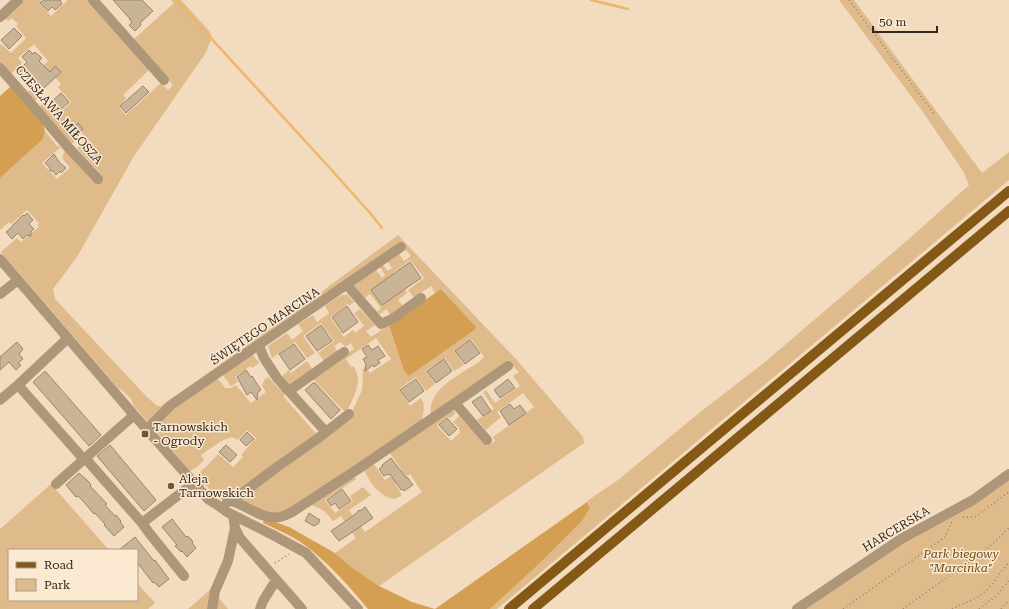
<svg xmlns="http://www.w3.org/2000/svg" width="1009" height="609" viewBox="0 0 1009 609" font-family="'Roboto Serif',serif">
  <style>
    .green { fill: #dfbb8c }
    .forest { fill: #d59f53 }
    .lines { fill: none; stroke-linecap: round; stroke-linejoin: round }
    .stream { stroke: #edb66a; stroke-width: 2.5 }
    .building { fill: #cab497; stroke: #9a856a }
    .path { stroke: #92826e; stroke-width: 1.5; stroke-dasharray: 1 3; stroke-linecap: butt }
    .minor { stroke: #ae9678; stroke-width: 10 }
    .major { stroke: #835915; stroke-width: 10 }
    .poi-dot { fill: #74562b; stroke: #fbe9d2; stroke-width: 1.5 }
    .labels { text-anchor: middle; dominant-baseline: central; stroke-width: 3; stroke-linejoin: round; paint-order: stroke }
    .street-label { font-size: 12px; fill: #332a1f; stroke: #fbe9d2 }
    .poi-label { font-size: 12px; fill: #332a1f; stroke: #fbe9d2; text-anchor: start }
    .park-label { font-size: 12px; font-style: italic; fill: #6d490d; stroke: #fbe9d2 }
  </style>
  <rect width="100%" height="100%" fill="#f2dbbe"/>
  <path class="green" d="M21,0H42L39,3L51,16L67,1L66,0H88L149,70L123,95L126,98L119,107L126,115L161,83L168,90L173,85L132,41L174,3L171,0H181L210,32L212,38L205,54L134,156L77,257L53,289L55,299L146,396L157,406H161L297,310L398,235L515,358L583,437L584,443L379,586L350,566L335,553L356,538L341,516L333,521C325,511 323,509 311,505L353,476L356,479L325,500L335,513L353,501L350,496L363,487L371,495L349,510L365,532L422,492L410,474L395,484L402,495L395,499C380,497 369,483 364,469L373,463L385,480L401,469L389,452L452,409L456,413L450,418L447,417L437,426L450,440H452L460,433L459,428L453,422L459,416L487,446L495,441L493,437L534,407L523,393L497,412L501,417L486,430L477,420L494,409L483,392L486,390L495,403L520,386L513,376L519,372L509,362L431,415C426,390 462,373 479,362L484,357L471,339L454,351L464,365L454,371L445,358L426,370L435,384L426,391L416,377L399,389L410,406L421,398C426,405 423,413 422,420L294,508L272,514L259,510L242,500V497L350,416L362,390L363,369L365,367L370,373L391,359L376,338L346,359L351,367L353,366C365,379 352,400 346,413L312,378L354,349L351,343L345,347L341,342L334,346L338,352L325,362L318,353L334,341L321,323L303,336L315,353L307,358L295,342L272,358L268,346L287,333L292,340L303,331L298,324L313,315L317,322L329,313L325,306L341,295H348L354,302L349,306L348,304L330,317L344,337L353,330L355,333L364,326L354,313L360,309L375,325L366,331L371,337L389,325L404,370L477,328L441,289L435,293L431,286L421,293L415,299L408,290L424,278L410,260L393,273L407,293L398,300L404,307L391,316L386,309L380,314L377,311L381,308L370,294L365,298L354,285L376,270L382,278L385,275L380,267L383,265L388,271L392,268L388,262L399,254L404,261L411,256L401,245L150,421H147L134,406L131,399L123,391L118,388L1,252L17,238L21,242L39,227L37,225L39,223L27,210L11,224L9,222L0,230V178L43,139L45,131L57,146L61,147L42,163L57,179L70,168L62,158L65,150L94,182L102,175L77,148L82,144L88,150L93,144L82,133L70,146L41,110L40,106L46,101L58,115L71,102L58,87L61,84L55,77L60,72L55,67L38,83L43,89L44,92L35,101L28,92L41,79L36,73L48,61L34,44L18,58L22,63L10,75L0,64V45L1,44L11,53L26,38L16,26L18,24L12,18L8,21L5,16Z
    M839,0H854L982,173L1009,152V180L497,609H490L540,563L582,521L590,508L587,501L618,480L699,413L765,362L910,238L969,185L963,171L923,112Z
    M252,354L259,363L252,368L250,366L235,377L238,382L231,386L224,377L223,373Z
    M307,361L313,370L290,386L282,376L289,370L291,373Z
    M268,377L278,388L286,393L283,396L318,436L236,493L223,501L213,493L206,485L203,486L195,477L209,464L218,454L233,467L243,457L241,455L256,438L247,430L238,440C235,438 232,437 229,438C220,440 209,450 201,455L204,460L197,467L190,471L155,430L156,424L166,413L216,378L219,380L225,388H231L236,385L251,403L266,392L262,386L264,380Z
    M1009,474V609H797Z
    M51,484L109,550H9V600H137V583L155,603L148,609H0V529Z
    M211,589L228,609H188Z"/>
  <path class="forest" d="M11,86L43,125L45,131L43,139L0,178V96Z
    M441,289L477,328L409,376L404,371L389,325Z
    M587,502L590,508L582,521L540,563L490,609H368C349,586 327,561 302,543C290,535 276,529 263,523L264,520L267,519L289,527L335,553L350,566L379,586L412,602L435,609Z"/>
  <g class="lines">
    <path class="stream" d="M176,0L328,166L370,213L382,228
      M591,0L628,9"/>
  </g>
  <path class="building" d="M44,0H60L62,4L55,10L52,7L48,11L40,3Z
    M113,0H142L153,11L140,23L141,25L135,31L129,25L132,22L129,19H130Z
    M14,28L22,36L9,49L1,40Z
    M29,50L33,54L35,52L42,58L39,61L50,72L55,66L61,72L43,89L31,76L28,79L19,70L27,62L22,57Z
    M143,86L149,92L126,113L120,106Z
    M61,93L69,102L58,112L50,103Z
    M78,123L83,129L76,135L71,130Z
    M54,154L59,162L66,168L61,173L60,171L56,175L53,171H50V168L45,163Z
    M27,213L33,220L29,224L34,229L31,232V236L27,235L23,239L18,233L12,239L6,232L12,227V226L23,215L24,216Z
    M410,262L421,278L382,305L371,290Z
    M347,306L358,322L343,333L332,317Z
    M321,325L332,341L317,351L306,336Z
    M470,340L480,353L465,364L455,351Z
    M17,342L23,349L19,354L23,359L18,363L21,365L16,370L9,362L0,370V357Z
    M294,344L305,359L290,370L279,354Z
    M368,345L372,350L378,346L385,356L378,360L380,363L374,367L373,365L365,371L366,364L363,359L367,357L362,349Z
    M444,359L452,371L436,383L427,371Z
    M246,370L251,377L252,376L261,390L258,392L257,400L251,392L247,395L237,377Z
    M45,371L101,435L89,446L33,382Z
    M416,379L424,391L409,402L400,390Z
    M508,379L515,388L500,398L494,390Z
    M313,383H315L340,410L331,419L305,390Z
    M481,396L491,411L483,416L472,402Z
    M510,404L514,409L520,405L526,413L509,425L500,411Z
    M447,418L457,429L449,436L439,425Z
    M247,432L254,439L246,446L240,440Z
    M110,445L156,500L144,511L97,456Z
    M226,445L237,455L230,462L219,452Z
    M391,458L406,478L407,477L413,485L404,491L402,489L401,490L390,474L389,475L388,474L384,476L379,469L383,466L382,465Z
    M79,473L88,481L91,485L90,486L107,504L105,505L115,516L116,515L121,521L120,522L124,527L114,536L104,525L105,524L95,513L94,514L83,501L78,496L76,497L66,485Z
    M342,489L351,501L339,509L335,503L331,506L327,500Z
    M365,507L373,518L339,541L331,531L353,516L359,510L360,511Z
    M309,513L320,520L318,524L314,526L305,521Z
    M172,519L186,537L187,536L190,538L193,542L192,543L196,548L187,557L182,551L181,552L175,546L177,545L162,527Z
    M135,537L154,561L155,560L157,563L169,579L159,587L154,582L153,583L150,579L137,562V550H119Z"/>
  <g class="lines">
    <path class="path" d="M849,0L935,115
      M963,517H975L1009,492
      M275,563L289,554
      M843,609L945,537L952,521
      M903,609L988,548L1009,528
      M952,609L978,597L987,590L1009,562
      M979,609L997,595L1009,580
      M1001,609L1009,601"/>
    <path class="minor" d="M93,0L164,80
      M0,17L18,0
      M0,68L23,94L67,146L98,179
      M0,259L134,415L208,499L219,506L227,512L273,535L306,553L358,609
      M347,285L381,324L394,318L421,298
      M0,294L18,280
      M68,338L18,385L80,455
      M259,346L264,358L277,378L326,432
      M289,391L344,352
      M0,400L18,385
      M455,403L508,366
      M147,429L171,405L401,247
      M85,458L142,523L194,483
      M56,484L134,415
      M232,501C248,506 262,520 280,517C284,516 288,514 292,512L358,469L455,403L487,440
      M227,502L232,501L277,467L317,439L349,414
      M233,515L235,528L240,538L302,609
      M142,523L150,534L184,576
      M212,609L215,591L228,561L235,528
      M260,609L263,601L276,580
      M797,609L901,539L973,500L1009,474"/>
    <path class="major" d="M509,609L1009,191
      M533,609L1009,211"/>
  </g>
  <g class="poi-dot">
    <rect x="141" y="430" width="8" height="8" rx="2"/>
    <circle cx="171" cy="486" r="4"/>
  </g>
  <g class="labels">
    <g class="street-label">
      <text transform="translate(59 115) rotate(49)">CZESŁAWA MIŁOSZA</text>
      <text transform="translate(265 326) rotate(-34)">ŚWIĘTEGO MARCINA</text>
      <text transform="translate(896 529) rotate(-31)">HARCERSKA</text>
    </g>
    <g class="poi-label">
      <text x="153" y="427">Tarnowskich<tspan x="153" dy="14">- Ogrody</tspan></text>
      <text x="179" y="479">Aleja<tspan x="179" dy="14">Tarnowskich</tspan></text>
    </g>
    <g class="park-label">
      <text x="961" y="554">Park biegowy<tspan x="961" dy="14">"Marcinka"</tspan></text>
    </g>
  </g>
  <rect x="8" y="549" width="130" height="52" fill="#fbe9d2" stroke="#ab9d8a"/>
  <rect x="16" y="562" width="20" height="6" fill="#835915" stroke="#ab9d8a"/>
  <text x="44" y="569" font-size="12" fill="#332a1f">Road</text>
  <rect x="16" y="579" width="20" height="12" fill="#dfbb8c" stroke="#ab9d8a"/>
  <text x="44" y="589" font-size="12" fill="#332a1f">Park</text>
  <path d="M873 26v6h64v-6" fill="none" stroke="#332a1f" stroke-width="2"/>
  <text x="879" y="26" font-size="12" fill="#332a1f" stroke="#fbe9d2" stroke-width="3" paint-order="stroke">50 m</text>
</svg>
